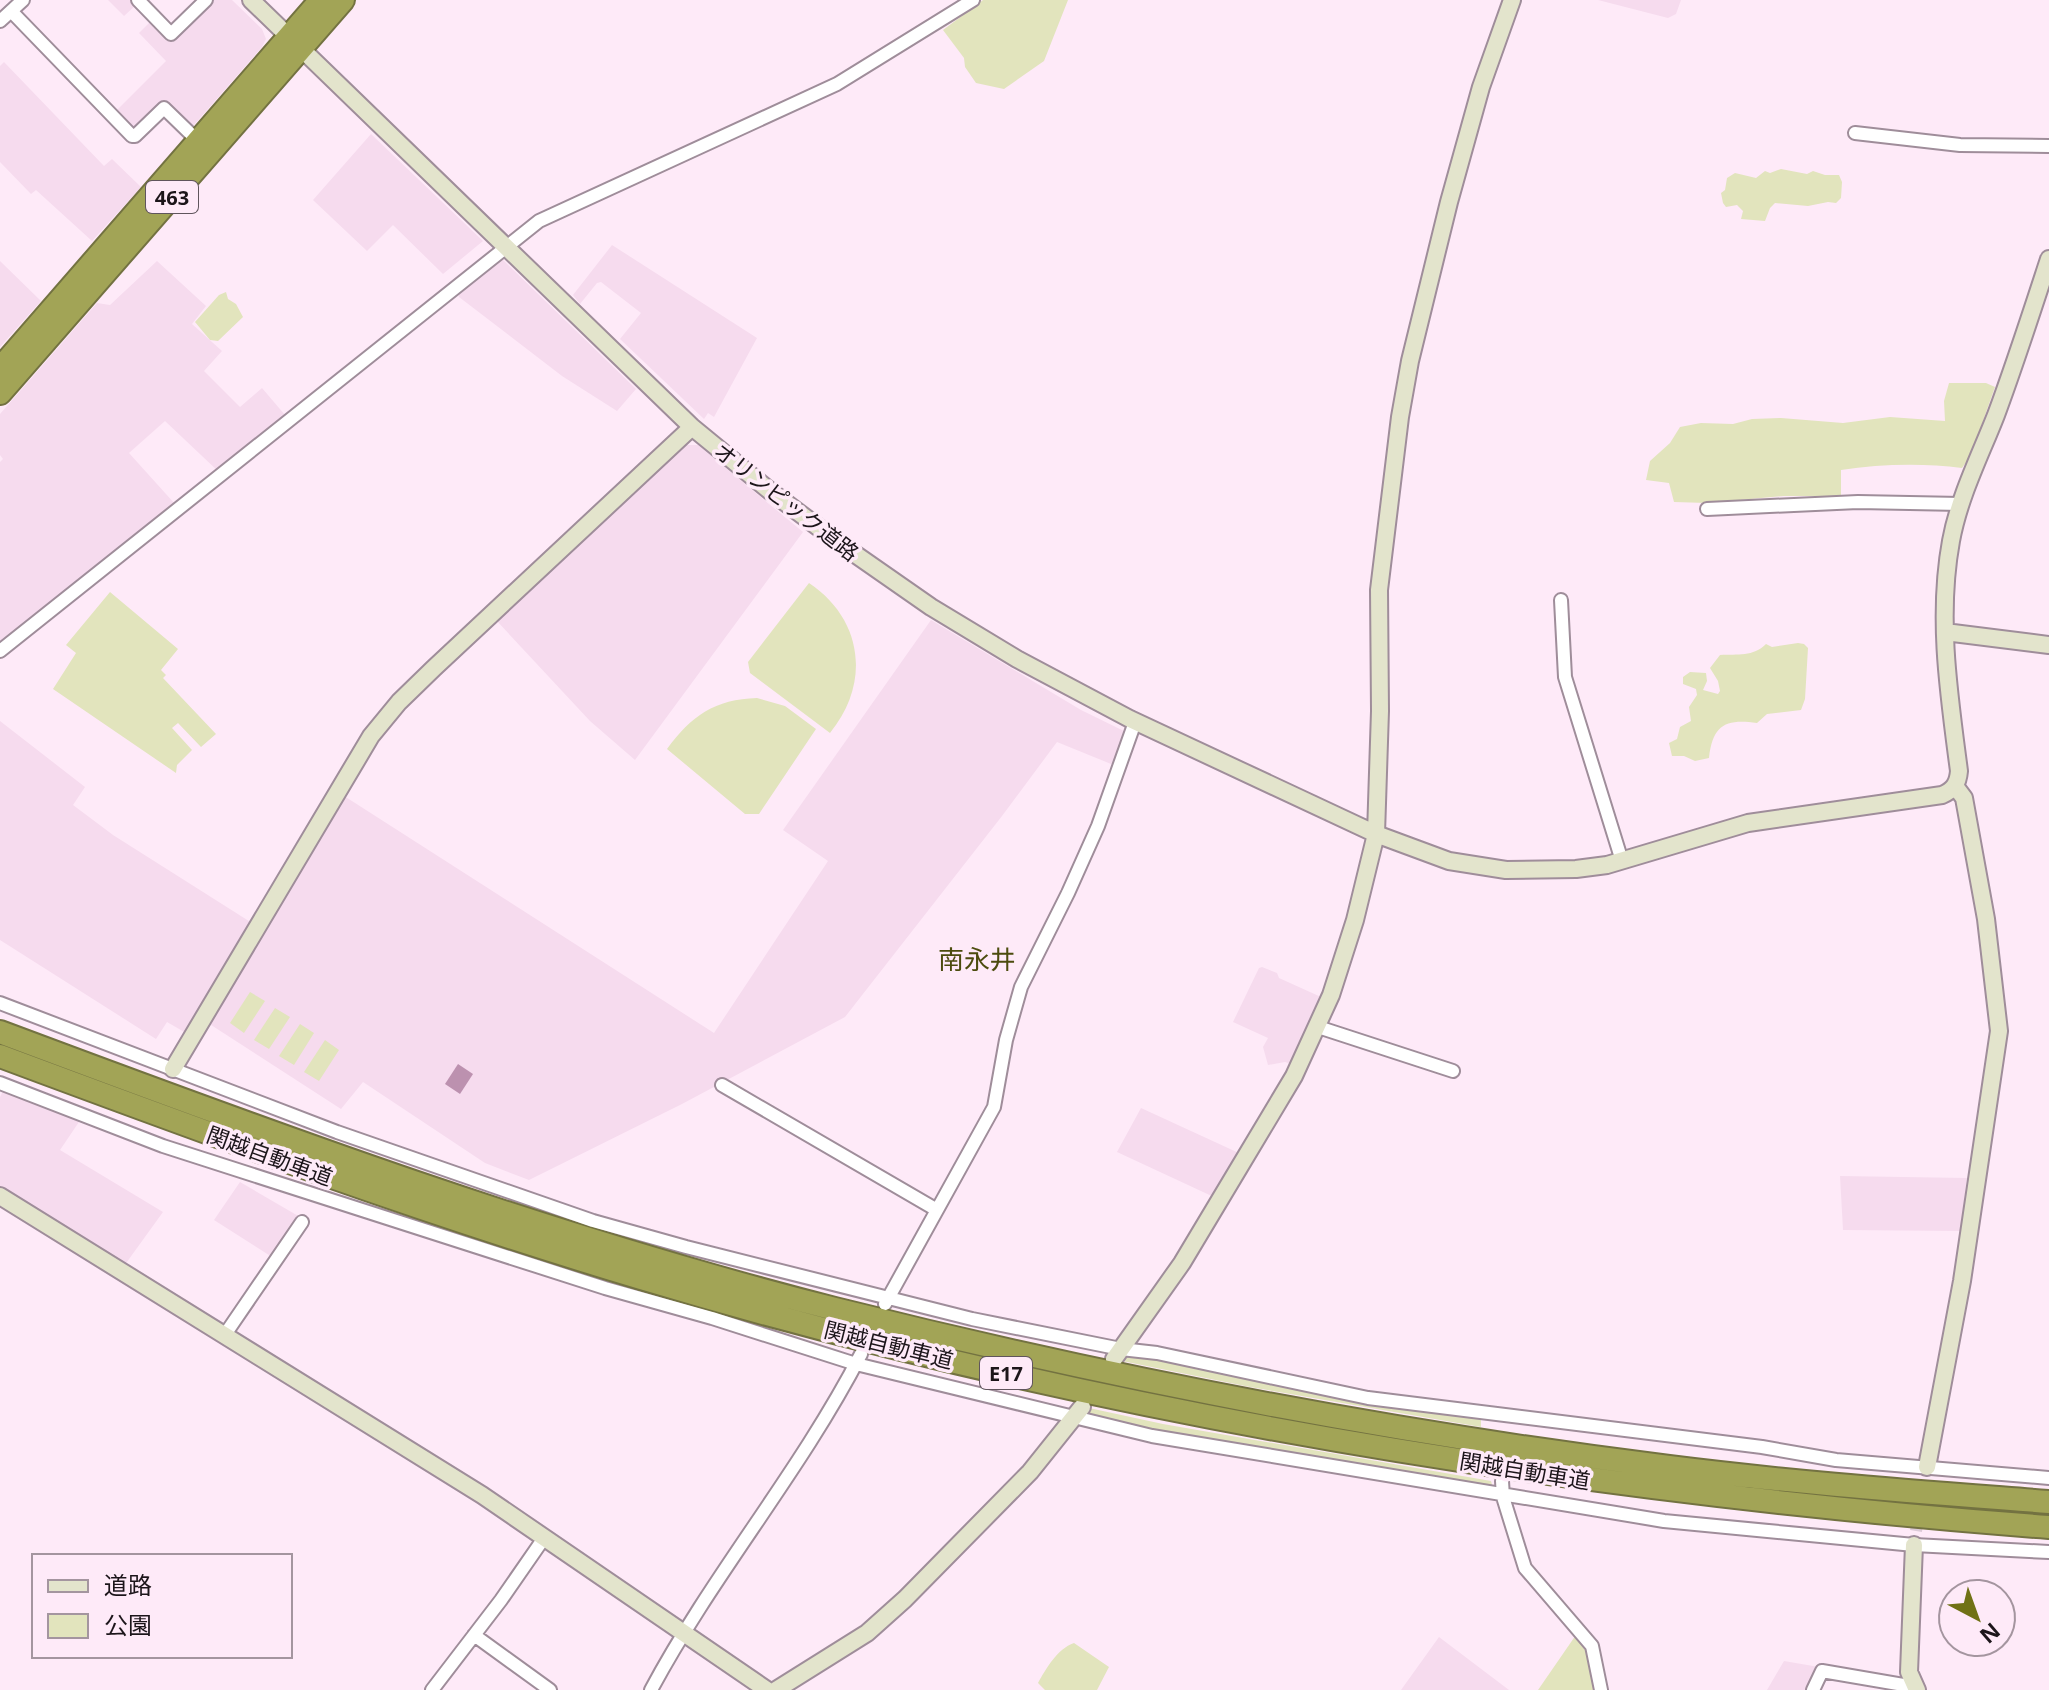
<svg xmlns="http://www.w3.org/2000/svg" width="2049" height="1690" viewBox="0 0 2049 1690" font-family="'Open Sans','Noto Sans JP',sans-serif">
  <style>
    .built { fill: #f6dbee }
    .green { fill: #e2e4bd }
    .water { fill: #bc91af }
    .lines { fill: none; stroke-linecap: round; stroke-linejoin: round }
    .street-tunnel { stroke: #dccad7; stroke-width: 12; stroke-dasharray: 12 6; stroke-linecap: butt }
    .street-casing { stroke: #9f8d9a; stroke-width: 16 }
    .secondary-casing { stroke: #9f8d9a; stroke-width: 20 }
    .highway-casing { stroke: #737241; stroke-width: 26 }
    .street { stroke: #fff; stroke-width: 12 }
    .secondary { stroke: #e3e4cc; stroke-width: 16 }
    .highway { stroke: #a2a456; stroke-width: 22 }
    .labels { text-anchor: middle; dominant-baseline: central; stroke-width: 7; stroke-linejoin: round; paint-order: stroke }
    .shield { fill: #feeaf8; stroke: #60555d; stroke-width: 2 }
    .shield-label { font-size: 20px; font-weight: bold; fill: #1c151a }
    .street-label { font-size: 22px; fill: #1c151a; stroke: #feeaf8 }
    .quarter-label { font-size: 26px; fill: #4c4c0e; stroke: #feeaf8 }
  </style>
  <rect width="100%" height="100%" fill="#feeaf8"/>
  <path class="built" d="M108,0H133L137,4L124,16Z
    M210,0H232L262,29L266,39L262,47L194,125H187L166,103L134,130H130L114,113L166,61L139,33L153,19L172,39Z
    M1598,0H1681L1676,14L1668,18Z
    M4,62L104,166L112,159L141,187L92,241L36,190L31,194L0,162V66Z
    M371,134L483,241L443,274L393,225L367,251L313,200Z
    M612,245L757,338L714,417L708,413L704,419L620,339L641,313L601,282L597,283L580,304L573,295Z
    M502,259L636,389L617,411L562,376L459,297L458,293Z
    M0,261L41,301L0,347Z
    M157,261L206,306L192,324L222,351L204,371L240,407L262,388L285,415L284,420L220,473L165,421L129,453L175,504L0,646V462L3,459L0,455V414L97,303L110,305Z
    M682,445H698L803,532L635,760L590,721L496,620Z
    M931,620L1081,710L1126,732L1116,766L1057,742L1002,816L845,1017L682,1104L529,1180L485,1163L363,1082L341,1109L208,1023L341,794L714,1033L828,861L783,830Z
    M0,721L85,787L73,805L113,835L252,923L186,1033L167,1022L156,1039L0,940Z
    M1262,967L1277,973L1279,978L1321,997L1291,1064L1285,1062L1268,1065L1263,1047L1268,1038L1233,1022L1259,968Z
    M3,1091L81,1119L60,1150L163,1212L124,1266L0,1188V1097Z
    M1141,1108L1241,1154L1216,1198L1117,1152Z
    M1840,1176L1967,1178L1960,1231L1843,1230Z
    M240,1182L300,1217L272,1257L214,1220Z
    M1439,1637L1509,1690H1401Z
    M1784,1661L1819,1667L1807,1690H1767Z"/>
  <path class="green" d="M983,0H1068L1044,61L1004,89L976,83L965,67L964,58L943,30Z
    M1781,169L1807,174L1813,171L1825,175H1839L1842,182L1841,198L1836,203L1828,202L1808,206L1775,203L1770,208L1765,221L1741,219L1743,211L1737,205L1726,207L1723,203L1721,193L1725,190L1727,178L1735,173L1756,178L1765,171L1770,173Z
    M226,292L228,299L236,304L243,317L218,341L210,340L195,322L219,295Z
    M1949,383H1986L1995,387L1971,455L1962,468C1923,463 1880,464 1841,470V496H1784L1707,503L1674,502L1669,483L1646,480L1650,461L1670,443L1680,427L1701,423L1733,424L1752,419L1781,418L1843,423L1890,417L1945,421L1944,401Z
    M809,583C863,619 871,683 830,733L750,673L748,662Z
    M110,592L178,649L161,670L166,675L163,678L216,734L201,747L178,723L172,728L192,750L177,765L176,773L53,689L76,653L66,645Z
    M1798,643L1804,644L1808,648L1805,699L1801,710L1767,714L1757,723C1726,719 1713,724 1709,758L1695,761L1684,756H1672L1669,743L1677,739L1680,727L1691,721L1689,707L1697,695L1696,689L1683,684V677L1690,672L1706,673L1707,681L1703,690L1718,694L1720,691L1718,681L1710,668L1720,655C1738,654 1753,657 1766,644L1772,647Z
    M757,698L785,706L816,729L759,814H745L667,749C691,716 715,699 757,698Z
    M250,992L265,1001L244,1033L230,1023Z
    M275,1008L290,1017L269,1049L254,1040Z
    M300,1024L314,1033L294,1065L279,1056Z
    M325,1040L339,1050L319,1081L304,1072Z
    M1138,1354L1477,1416L1481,1420V1427L1250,1387L1122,1361L1128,1355Z
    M1089,1408L1163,1424L1491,1481L1494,1492L1255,1450L1088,1416Z
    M1578,1632L1589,1650L1595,1690H1538Z
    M1074,1643L1109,1667L1097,1690H1045L1038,1683C1046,1669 1057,1649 1074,1643Z"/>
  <path class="water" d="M458,1064L473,1074L460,1094L445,1084Z"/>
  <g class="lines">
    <path class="street-tunnel" d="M1916,1531L1924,1479"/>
    <g class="street-casing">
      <path id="street" d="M138,0L171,34L206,0
        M11,11L132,136H135L164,108L198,141
        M0,21L23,0
        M1855,133L1960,145L2049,146
        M1707,509L1858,502L1961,504
        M1561,600L1565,677L1622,861
        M0,651L539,221L837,84L973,0
        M0,1003L337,1132L593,1221L686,1247L972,1319L1121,1349L1157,1353L1368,1398L1762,1447L1836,1460L2049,1478
        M1318,1027L1453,1071
        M0,1083L163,1146L605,1288L712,1318L856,1364L1152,1436L1664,1521L1914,1545L2049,1552
        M722,1085L937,1210
        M885,1304L994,1107L1006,1040L1021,987L1068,893L1098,826L1135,722
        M224,1336L302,1222
        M1502,1481L1503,1497L1525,1568L1592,1646L1601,1690
        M474,1635L550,1690
        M432,1690L501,1600L544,1538
        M651,1690C713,1574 800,1472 861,1354
        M1813,1690L1822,1671L1915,1687"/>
    </g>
    <g class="secondary-casing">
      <path id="secondary" d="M251,0L692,427L770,491L842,545L931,607L1017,659L1130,719L1376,834L1449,861L1506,870L1576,869L1607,865L1748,823L1942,795C1954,790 1958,783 1959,771C1949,695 1937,617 1951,541C1959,497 1980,456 1996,415C2015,364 2032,311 2049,259
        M1945,632L2049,645
        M173,1069L371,736L399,702L434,668L692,427
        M0,1196L482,1495L767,1690
        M1114,1359L1182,1263L1294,1076L1331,995L1355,920L1376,834L1380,711L1379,590L1400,417L1410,361L1449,202L1481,87L1512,0
        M1927,1467L1962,1281L1999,1031L1986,919L1964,798L1955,786
        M1914,1545L1909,1672L1917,1690
        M776,1690L867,1633L905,1599L1030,1472L1082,1407"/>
    </g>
    <g class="highway-casing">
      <path id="highway" d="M0,369L321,0
        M0,393L343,0
        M0,1032C275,1135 551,1237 835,1309C1110,1378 1388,1432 1669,1467C1795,1483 1922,1492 2049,1502
        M0,1056C212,1135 424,1213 641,1278C1099,1415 1573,1491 2049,1527"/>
    </g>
    <use href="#street" class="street"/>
    <use href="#secondary" class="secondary"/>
    <use href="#highway" class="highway"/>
  </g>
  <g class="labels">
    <g class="shield">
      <rect x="146" y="181" width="52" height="32" rx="6"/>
      <rect x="980" y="1357" width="52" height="32" rx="6"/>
    </g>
    <g class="shield-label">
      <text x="172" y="197">463</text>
      <text x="1006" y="1373">E17</text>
    </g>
    <g class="street-label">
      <text transform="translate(787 501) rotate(38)">オリンピック道路</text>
      <text transform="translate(270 1155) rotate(20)">関越自動車道</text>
      <text transform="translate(889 1344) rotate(14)">関越自動車道</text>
      <text transform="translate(1525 1470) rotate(9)">関越自動車道</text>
    </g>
    <g class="quarter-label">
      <text x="977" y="959">南永井</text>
    </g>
  </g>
  <rect x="32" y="1554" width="260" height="104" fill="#feeaf8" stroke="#a4959f" stroke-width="2"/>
  <rect x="48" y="1580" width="40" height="12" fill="#e3e4cc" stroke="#a4959f" stroke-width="2"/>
  <text x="104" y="1594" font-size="24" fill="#1c151a">道路</text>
  <rect x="48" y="1614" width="40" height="24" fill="#e2e4bd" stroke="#a4959f" stroke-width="2"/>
  <text x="104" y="1634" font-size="24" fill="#1c151a">公園</text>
  <g transform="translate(1977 1618) rotate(139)"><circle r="38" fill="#feeaf8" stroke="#a4959f" stroke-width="2"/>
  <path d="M0-6L14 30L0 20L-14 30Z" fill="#707115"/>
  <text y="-12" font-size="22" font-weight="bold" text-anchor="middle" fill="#1c151a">N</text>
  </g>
</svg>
